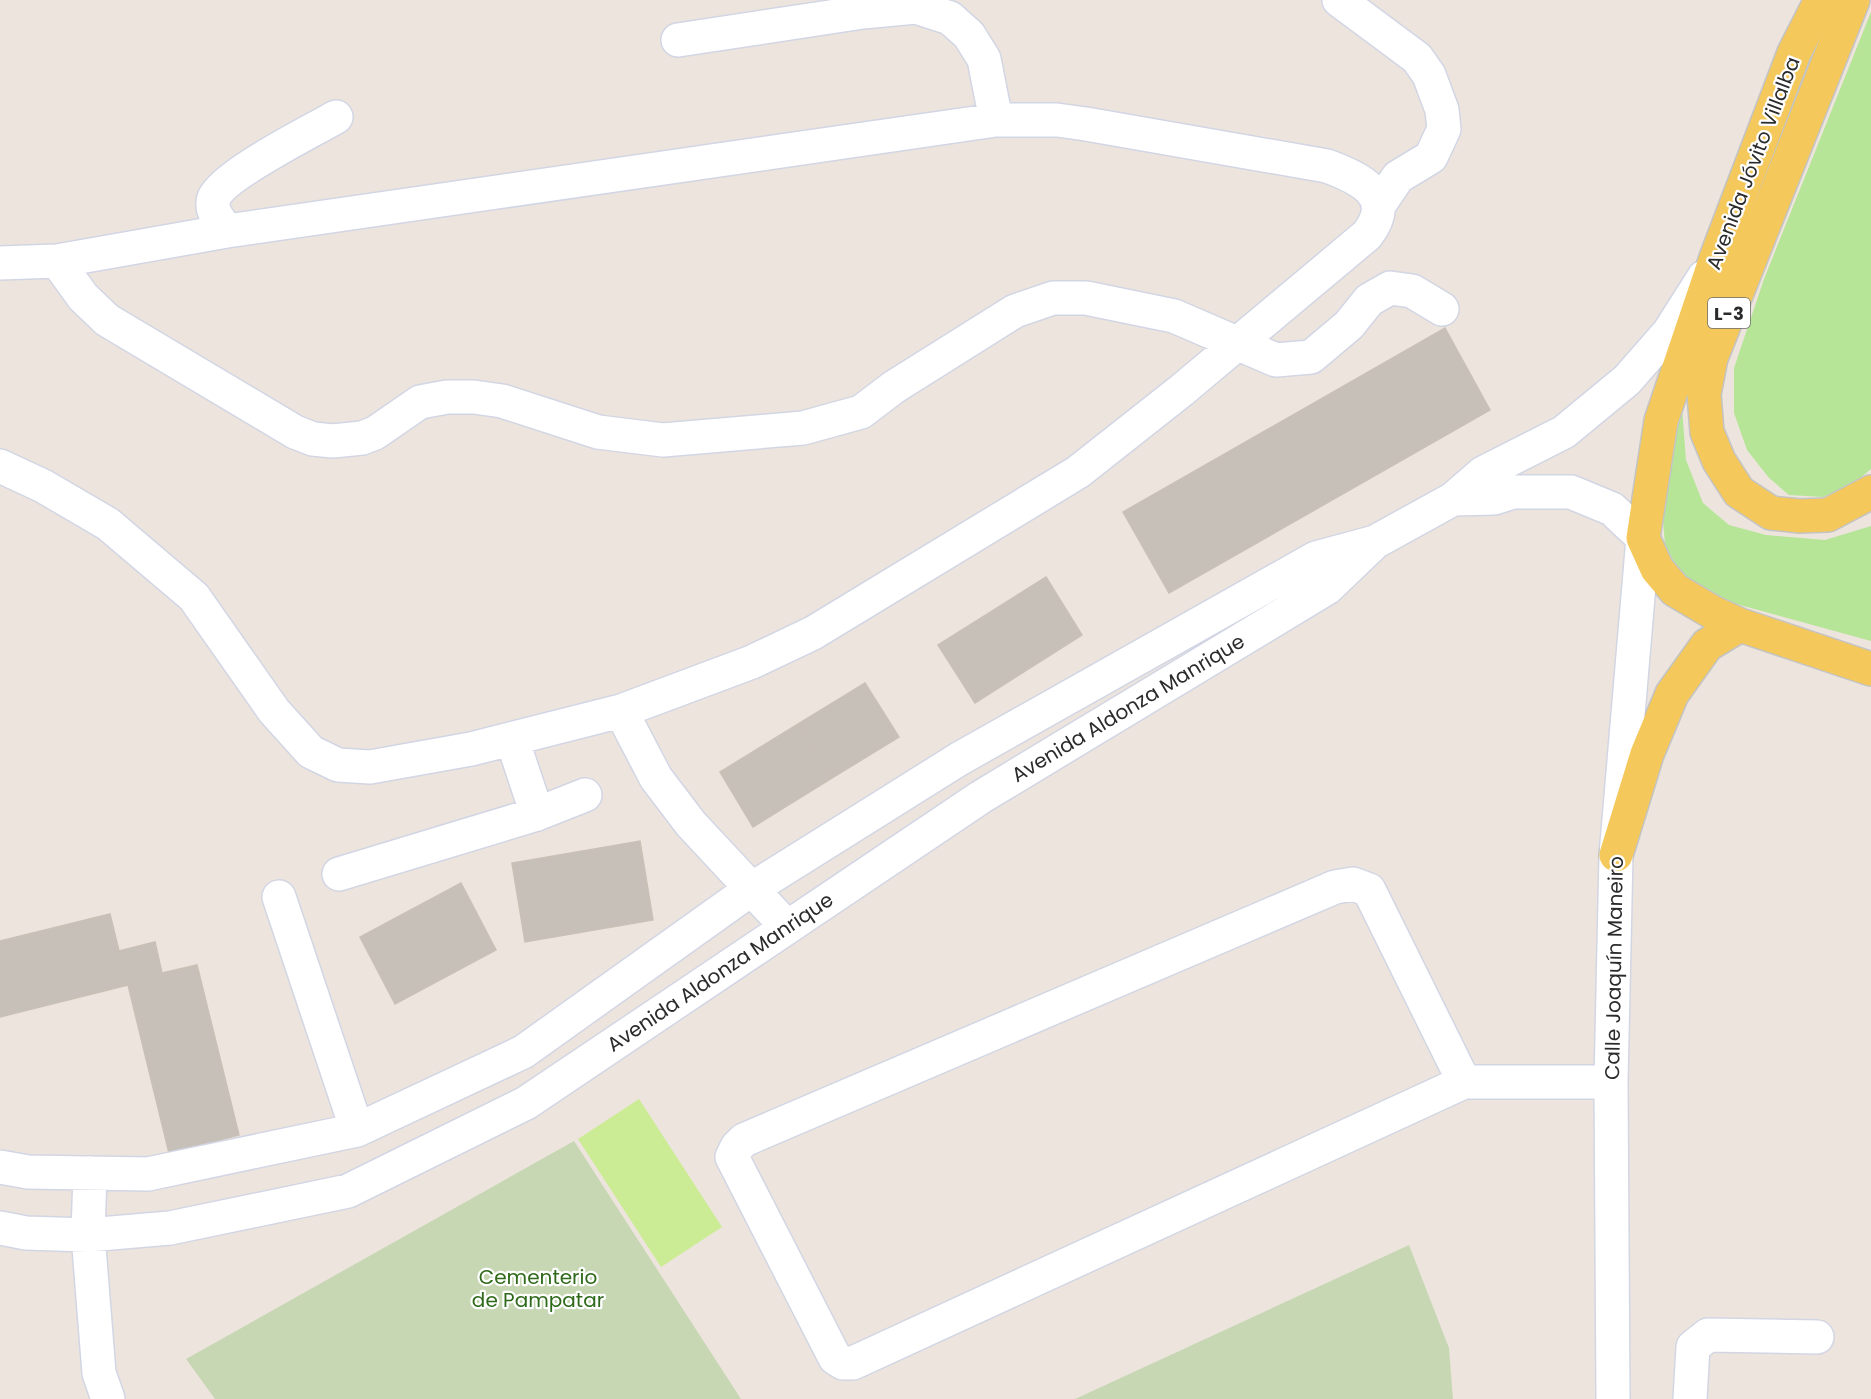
<svg xmlns="http://www.w3.org/2000/svg" width="1871" height="1399" viewBox="0 0 1871 1399" font-family="Poppins,sans-serif">
  <style>
    .green { fill: #b6e598 }
    .cemetery { fill: #c7d7b4 }
    .pitch { fill: #cbec94 }
    .building { fill: #c6c0b8; stroke: #c9c1b6; stroke-width: 1.5 }
    .lines { fill: none; stroke-linecap: round; stroke-linejoin: round }
    .minor-casing { stroke: #d2d6e4; stroke-width: 36 }
    .major-casing { stroke: #c4c4c4; stroke-width: 36 }
    .minor { stroke: #fff; stroke-width: 33 }
    .major { stroke: #f4c85b; stroke-width: 33 }
    .labels { text-anchor: middle; dominant-baseline: central; stroke-width: 4.5; stroke-linejoin: round; paint-order: stroke }
    .shield { fill: #fff; stroke: #6b6b6b; stroke-width: 1.5 }
    .shield-label { font-size: 18px; font-weight: bold; fill: #2b2b2b }
    .street-label { font-size: 20px; fill: #2b2b2b; stroke: #fff }
    .park-label { font-size: 20px; fill: #2e6a19; stroke: #fff }
  </style>
  <rect width="100%" height="100%" fill="#ede5dd"/>
  <path class="green" d="M1871,12V469L1852,485L1823,497L1789,495L1769,478L1747,450L1734,413V368L1764,279Z
    M1681,395L1686,460L1703,503L1729,525L1766,535L1825,540L1871,526V641L1700,594L1678,569L1665,545L1663,520L1668,465Z"/>
  <path class="cemetery" d="M574,1141L741,1399H215L186,1359Z
    M1409,1245L1449,1348L1453,1399H1075Z"/>
  <path class="pitch" d="M639,1099L722,1227L661,1267L578,1139Z"/>
  <path class="building" d="M1445,328L1490,410L1169,593L1123,512Z
    M1046,577L1082,635L975,703L938,645Z
    M865,683L899,737L832,778L798,724Z
    M798,724L832,778L753,827L720,772Z
    M640,841L653,920L525,942L512,863Z
    M461,883L496,950L395,1004L360,937Z
    M110,914L119,951L155,942L162,973L197,965L239,1135L169,1153L128,985L0,1017V941Z"/>
  <g class="lines">
    <g class="minor-casing">
      <path id="minor" d="M1339,0L1417,58L1429,75L1442,110L1444,129L1431,157L1398,177L1379,205
        M678,40L863,12L916,7L950,18L969,35L984,59L996,120
        M227,231C221,222 209,211 214,198C223,175 312,131 336,117
        M57,261L83,297L107,320L295,432L313,439L333,441L362,438L375,433L420,402L447,397H474L502,401L598,432L663,440L803,428L861,412L894,387L1015,311L1053,298H1086L1174,316L1276,360L1311,357L1349,325L1369,300L1390,288L1412,291L1442,309
        M0,263L57,261L227,231L996,120H1057L1086,124L1327,166C1359,178 1398,195 1367,235L1182,390L1078,472L813,633L752,662L621,711L471,749L370,767L338,765L311,752L274,711L194,597L108,524L43,486L0,466
        M1453,499L1494,498L1513,492H1571L1612,509L1643,538L1616,855L1611,1082L1613,1399
        M621,711L656,778L691,824L787,927
        M512,739L537,814
        M339,874L537,814L585,795
        M279,897L357,1130
        M1464,1082L1369,890L1353,884L1335,887L744,1140L737,1147L732,1157L835,1358L843,1363H853L1464,1082H1611
        M0,1167L28,1172L148,1174L357,1130L523,1052L750,890L959,759L1316,558L1375,542L1453,499L1483,473L1564,432L1627,380L1669,332L1704,277
        M90,1173L88,1235L99,1373L108,1399
        M0,1228L26,1233L88,1235L170,1228L348,1191L526,1103L981,797L1327,588L1373,544
        M1690,1399L1693,1347L1708,1335L1817,1337"/>
    </g>
    <g class="major-casing">
      <path id="major" d="M1821,0L1794,53L1716,258L1661,421L1643,538L1657,569L1675,590L1712,612L1740,625L1871,669
        M1853,0L1711,358L1704,394L1707,432L1719,461L1739,492L1771,513L1800,516L1828,515L1871,492
        M1616,855L1647,754L1672,694L1707,645L1740,625"/>
    </g>
    <use href="#minor" class="minor"/>
    <use href="#major" class="major"/>
  </g>
  <g class="labels">
    <rect class="shield" x="1708" y="298" width="42" height="30" rx="4.5"/>
    <g class="shield-label">
      <text x="1729" y="313">L-3</text>
    </g>
    <g class="street-label">
      <text transform="translate(1753 163) rotate(-69)">Avenida Jóvito Villalba</text>
      <text transform="translate(1128 708) rotate(-31)">Avenida Aldonza Manrique</text>
      <text transform="translate(1614 968) rotate(-89)">Calle Joaquín Maneiro</text>
      <text transform="translate(720 972) rotate(-34)">Avenida Aldonza Manrique</text>
    </g>
    <g class="park-label">
      <text x="538" y="1277">Cementerio<tspan x="538" dy="23">de Pampatar</tspan></text>
    </g>
  </g>
</svg>
